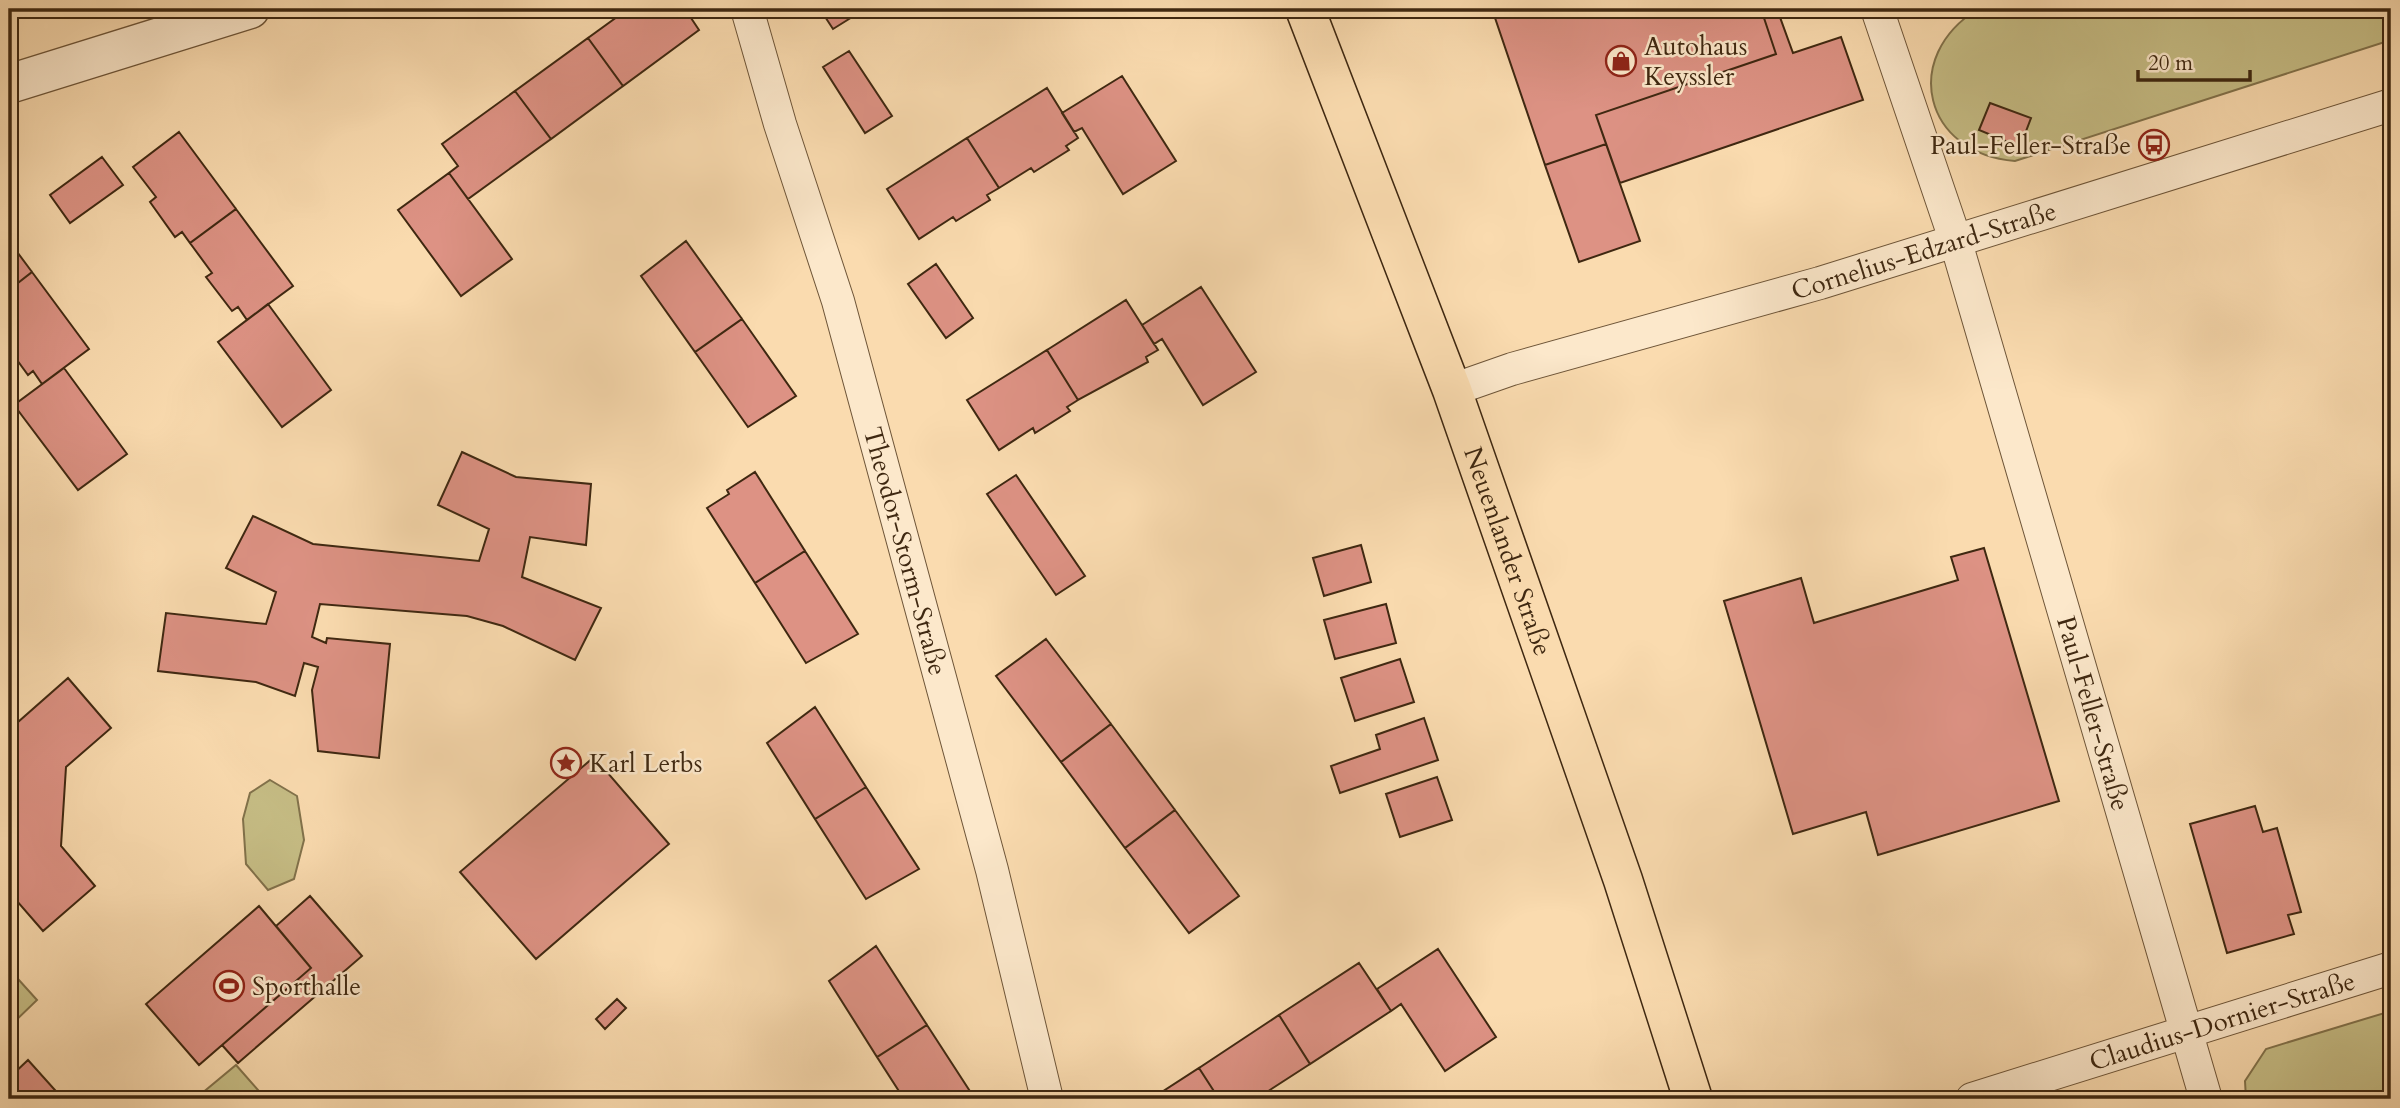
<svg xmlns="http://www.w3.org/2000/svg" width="2400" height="1108" viewBox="0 0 2400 1108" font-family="Cardo,serif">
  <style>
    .green { fill: #c6bd85; stroke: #82724b; stroke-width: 2 }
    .building { fill: #dd9284; stroke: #3f2811; stroke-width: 2 }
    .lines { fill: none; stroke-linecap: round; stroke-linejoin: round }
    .minor-casing { stroke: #6e5538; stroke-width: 34 }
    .tertiary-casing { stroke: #6e5538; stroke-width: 41 }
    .primary-casing { stroke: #3f2811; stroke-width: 41 }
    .minor { stroke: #fce8cb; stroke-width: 32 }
    .tertiary { stroke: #fce8cb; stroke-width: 38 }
    .primary { stroke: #fadbaf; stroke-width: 38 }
    .labels { text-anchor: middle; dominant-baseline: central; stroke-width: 5; stroke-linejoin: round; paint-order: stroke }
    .poi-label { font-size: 26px; fill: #3f2811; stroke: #fce8cb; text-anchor: start }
    .street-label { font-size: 26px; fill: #3f2811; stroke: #fce8cb }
  </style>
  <rect width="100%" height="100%" fill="#fadbaf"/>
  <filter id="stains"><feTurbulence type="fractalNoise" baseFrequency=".00286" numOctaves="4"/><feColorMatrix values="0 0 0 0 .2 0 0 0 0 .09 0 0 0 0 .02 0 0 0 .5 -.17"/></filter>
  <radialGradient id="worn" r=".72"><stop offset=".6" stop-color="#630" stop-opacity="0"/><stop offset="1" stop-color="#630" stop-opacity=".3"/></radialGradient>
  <path class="green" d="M1978,9H2391V40L2015,161C1924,154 1900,57 1978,9Z
    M270,780L297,796L304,840L294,879L268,890L246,864L243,819L250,793Z
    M9,969L37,1000L9,1027Z
    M2391,1011V1099H2246L2245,1081L2266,1049Z
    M236,1065L266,1099H195Z"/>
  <path class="building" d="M9,9H38L9,18Z
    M628,9H685L699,30L623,86L588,38Z
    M820,9H865L833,29Z
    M1492,9H1761L1776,54L1596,115L1606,144L1545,165Z
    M1761,9H1777L1793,53L1841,37L1863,100L1620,183L1596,115L1776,54Z
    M588,38L623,86L551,139L515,91Z
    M849,51L892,116L865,133L823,67Z
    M1122,76L1176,161L1123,194L1082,128L1074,132L1062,113Z
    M1047,88L1078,138L1066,146L1069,150L1034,172L1031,168L999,188L967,138Z
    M515,91L551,139L468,199L449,173L458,166L442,144Z
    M1990,103L2031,118L2020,147L1979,130Z
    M179,132L236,209L190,243L182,232L175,237L150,202L156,197L133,167Z
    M967,138L999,188L987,195L990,200L956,221L953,217L919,239L887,189Z
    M1606,144L1640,241L1579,262L1545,165Z
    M102,157L123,185L70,223L50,195Z
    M449,173L512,259L461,296L398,210Z
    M236,209L293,286L247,320L238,307L232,311L206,277L212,273L190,243Z
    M9,241L32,272L9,290Z
    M686,241L742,319L695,352L641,276Z
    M936,264L973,318L946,338L908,284Z
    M32,272L89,349L42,384L33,371L28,375L9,349V290Z
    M1201,287L1256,372L1203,405L1162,339L1154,344L1142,325Z
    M1126,300L1158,350L1146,357L1148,362L1078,400L1047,350Z
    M268,304L331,390L282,427L218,342Z
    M742,319L796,396L748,427L695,352Z
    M1047,350L1078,400L1067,407L1070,411L1035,433L1033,428L999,450L967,400Z
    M64,368L127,454L78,490L14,405Z
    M462,452L516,477L591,484L586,545L530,537L522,577L601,608L575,660L503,626L467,616L320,604L312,637L326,643L327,638L390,644L379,758L318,751L312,690L318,667L304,663L295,696L256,682L158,671L166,613L266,624L276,592L226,568L253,516L313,544L479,561L489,529L438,505Z
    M755,472L805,551L755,583L707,508L729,494L727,490Z
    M1016,475L1085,576L1056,595L987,494Z
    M1361,545L1371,582L1324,596L1313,558Z
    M1984,548L2059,801L1878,855L1866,812L1793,834L1724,601L1801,578L1814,623L1958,580L1951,557Z
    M805,551L858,634L806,663L755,583Z
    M1386,604L1396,643L1335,659L1324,620Z
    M1046,639L1111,724L1061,762L996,676Z
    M1400,659L1414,702L1355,721L1341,678Z
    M68,678L111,728L66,767L61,846L95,886L43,931L9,892V730Z
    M815,707L866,787L815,819L767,743Z
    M1424,718L1438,760L1340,793L1331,766L1380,749L1376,735Z
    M1111,724L1175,810L1125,848L1061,762Z
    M594,757L669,844L536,959L460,872Z
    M1437,777L1452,820L1400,837L1386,794Z
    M866,787L919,869L866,899L815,819Z
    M2255,806L2263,832L2277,828L2301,912L2288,915L2294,934L2227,953L2190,824Z
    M1175,810L1239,896L1189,933L1125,848Z
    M310,896L362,956L238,1063L222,1045L311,968L276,926Z
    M259,906L311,968L199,1065L146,1004Z
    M876,946L927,1025L877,1057L829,981Z
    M1438,949L1496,1037L1445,1071L1401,1004L1391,1011L1377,989Z
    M1359,963L1391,1011L1310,1064L1279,1015Z
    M617,999L626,1008L605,1029L596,1019Z
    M1279,1015L1310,1064L1256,1099H1219L1199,1068Z
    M927,1025L975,1099H904L877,1057Z
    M28,1060L63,1099H9V1078Z
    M1199,1068L1219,1099H1151Z"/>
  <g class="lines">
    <g class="minor-casing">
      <g id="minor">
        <path id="s1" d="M747,9L780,124L838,301L992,870L1047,1099"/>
        <path id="s2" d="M1877,9L1955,239L2206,1099"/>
        <path id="s3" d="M1452,390L1512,369L1820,283L2391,105"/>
        <path id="s4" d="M1972,1099L2391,968"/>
      </g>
    </g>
    <g class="tertiary-casing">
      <path id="tertiary" d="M9,84L250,9"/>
    </g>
    <g class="primary-casing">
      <g id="primary">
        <path id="s5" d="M1305,9L1452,390L1623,880L1693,1099"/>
      </g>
    </g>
    <use href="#minor" class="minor"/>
    <use href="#tertiary" class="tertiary"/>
    <use href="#primary" class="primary"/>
  </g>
  <defs>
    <g id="shop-ring" transform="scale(1.575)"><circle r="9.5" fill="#fce8cb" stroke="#8f2418" stroke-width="1.5"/><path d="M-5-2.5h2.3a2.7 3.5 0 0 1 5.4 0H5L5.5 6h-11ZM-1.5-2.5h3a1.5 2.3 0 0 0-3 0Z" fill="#8f2418"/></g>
    <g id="bus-ring" transform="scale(1.575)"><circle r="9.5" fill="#fce8cb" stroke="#8f2418" stroke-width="1.5"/><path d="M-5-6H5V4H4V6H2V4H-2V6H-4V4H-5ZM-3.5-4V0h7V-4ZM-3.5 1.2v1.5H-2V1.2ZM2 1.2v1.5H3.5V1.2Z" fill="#8f2418"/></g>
    <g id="sight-ring" transform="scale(1.575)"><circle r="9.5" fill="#fce8cb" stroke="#8f2418" stroke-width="1.5"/><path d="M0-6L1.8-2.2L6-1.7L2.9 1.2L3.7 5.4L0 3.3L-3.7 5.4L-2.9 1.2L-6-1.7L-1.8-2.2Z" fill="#8f2418"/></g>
    <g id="stadium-ring" transform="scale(1.575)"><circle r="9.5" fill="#fce8cb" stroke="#8f2418" stroke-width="1.5"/><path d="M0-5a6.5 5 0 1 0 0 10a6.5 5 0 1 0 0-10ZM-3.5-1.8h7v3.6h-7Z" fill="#8f2418"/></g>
  </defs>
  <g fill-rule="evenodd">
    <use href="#shop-ring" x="1621" y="61"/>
    <use href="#bus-ring" x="2154" y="145"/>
    <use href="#sight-ring" x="566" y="763"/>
    <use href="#stadium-ring" x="229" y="986"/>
  </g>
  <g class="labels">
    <g class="poi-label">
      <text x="1644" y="46">Autohaus<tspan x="1644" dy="30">Keyssler</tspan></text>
      <text x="2131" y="145" text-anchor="end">Paul-Feller-Straße</text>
      <text x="589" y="763">Karl Lerbs</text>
      <text x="252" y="986">Sporthalle</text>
    </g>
    <g class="street-label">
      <text stroke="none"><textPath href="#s3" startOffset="492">Cornelius-Edzard-Straße</textPath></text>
      <text stroke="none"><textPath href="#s5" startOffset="579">Neuenlander Straße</textPath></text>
      <text stroke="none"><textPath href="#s1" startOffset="565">Theodor-Storm-Straße</textPath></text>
      <text stroke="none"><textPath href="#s2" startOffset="737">Paul-Feller-Straße</textPath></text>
      <text stroke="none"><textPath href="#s4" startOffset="262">Claudius-Dornier-Straße</textPath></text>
    </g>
  </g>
  <rect width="2400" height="1108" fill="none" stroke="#fadbaf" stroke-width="35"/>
  <rect x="10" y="10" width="2379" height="1087" fill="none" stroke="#3f2811" stroke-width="3.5"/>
  <rect x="18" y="18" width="2365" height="1073" fill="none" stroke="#3f2811" stroke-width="2"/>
  <path d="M2138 70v10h112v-10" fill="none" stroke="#3f2811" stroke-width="3.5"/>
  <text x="2148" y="70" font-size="21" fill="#3f2811" stroke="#fce8cb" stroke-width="5" paint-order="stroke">20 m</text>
  <rect width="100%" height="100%" filter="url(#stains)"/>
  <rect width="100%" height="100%" fill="url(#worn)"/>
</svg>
